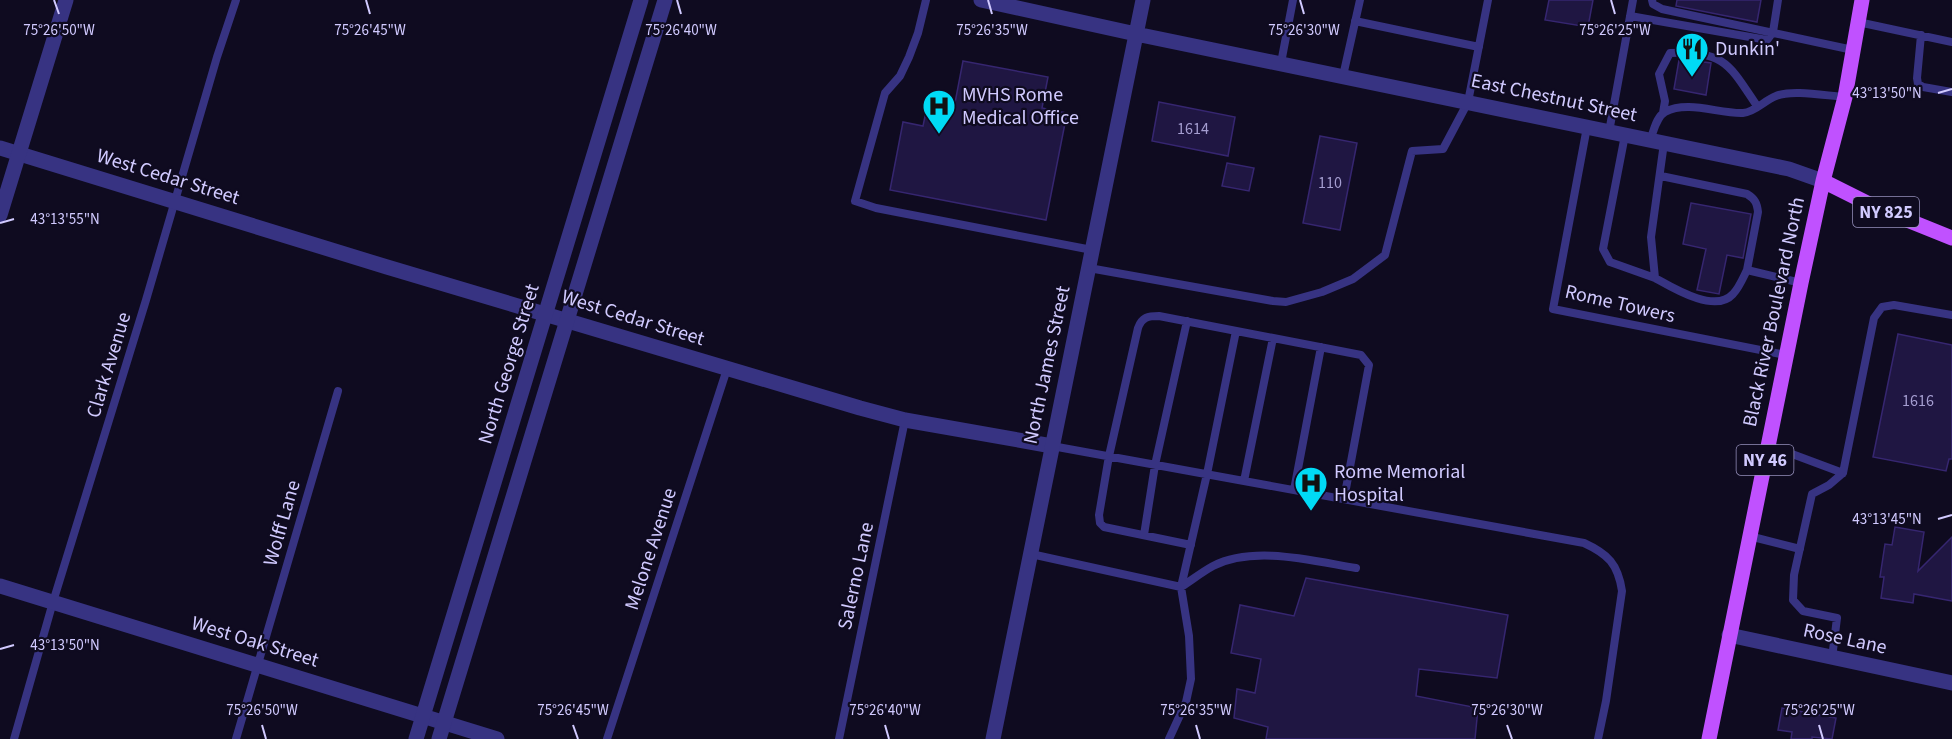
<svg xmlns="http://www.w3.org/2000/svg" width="1952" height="739" viewBox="0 0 1952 739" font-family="'Source Sans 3',sans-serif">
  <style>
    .building { fill: #1f1642; stroke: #362670; stroke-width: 1.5 }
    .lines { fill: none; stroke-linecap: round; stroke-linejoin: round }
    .service { stroke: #373382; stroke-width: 8 }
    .minor { stroke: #373382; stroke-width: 15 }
    .tertiary { stroke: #373382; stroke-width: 15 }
    .primary { stroke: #c051ff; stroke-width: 15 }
    .ticks { fill: none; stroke: #d1caff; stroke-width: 2 }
    .labels { text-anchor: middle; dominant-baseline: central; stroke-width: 4.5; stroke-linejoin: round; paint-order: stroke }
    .number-label { font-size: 16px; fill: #a49dd0 }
    .shield { fill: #0f0b20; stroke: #9791bc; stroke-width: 1.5 }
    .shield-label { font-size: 18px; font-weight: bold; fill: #d1caff }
    .poi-label { font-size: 20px; fill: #d1caff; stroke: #0f0b20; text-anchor: start }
    .street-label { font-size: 20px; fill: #d1caff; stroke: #0f0b20 }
    .ticks-label { font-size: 15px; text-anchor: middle; fill: #d1caff; stroke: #0f0b20; stroke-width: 4.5; stroke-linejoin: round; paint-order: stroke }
  </style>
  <rect width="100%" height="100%" fill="#0f0b20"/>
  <path class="building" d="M1549,0H1593L1588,27L1545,20Z
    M1677,0H1761L1757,22L1676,6Z
    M1681,59L1711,63L1706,95L1674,89L1679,60Z
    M963,61L1048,77L1042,108L1067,113L1046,220L890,190L903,122L923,126L928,102L954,108Z
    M1159,102L1235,117L1228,156L1152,141Z
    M1320,136L1357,143L1340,230L1303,223Z
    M1227,163L1254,168L1249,191L1222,186Z
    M1691,203L1751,214L1743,258L1727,255L1719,294L1697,290L1706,249L1683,244Z
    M1898,334L1952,345V459H1949L1946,471L1873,457Z
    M1895,527L1924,532L1918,571L1952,537V601L1914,594L1913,603L1881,598L1884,577H1880L1885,544L1892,545Z
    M1306,578L1508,615L1497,678L1419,669L1416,696L1478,708L1475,739H1266L1268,727L1234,718L1237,689L1255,693L1261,659L1231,653L1240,605L1294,616Z
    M1782,708L1836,718L1832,739L1812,737V739H1791L1792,732L1778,730Z"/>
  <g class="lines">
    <path class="service" d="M926,0L918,33L909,57L900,76L885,93L855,201L876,208L1092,250
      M1652,0L1653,4L1662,9L1853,50
      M1630,16L1767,40L1773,32L1778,0
      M1355,21L1479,47
      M1858,22L1952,42
      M1921,35L1917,78L1918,84L1923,87L1952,92
      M1281,63L1293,0
      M1343,76L1360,0
      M1663,113L1665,101L1659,74L1670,53C1725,51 1729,64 1757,106
      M1587,127L1553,309L1786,355
      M1609,132L1633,0
      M1625,135L1603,249L1610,262L1655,278
      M1650,140C1654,131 1656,117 1665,112C1688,100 1719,114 1743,113C1755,112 1765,100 1776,96C1792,89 1827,96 1845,97
      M1664,143L1651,237L1655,278C1673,288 1715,314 1733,294C1739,288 1743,278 1747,270L1801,283
      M1661,176L1747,194C1755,199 1757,203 1758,212L1747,270
      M1089,268L1273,301L1286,302L1322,292L1353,279L1385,255L1412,151L1443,149L1468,102L1488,0
      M1768,445L1843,473
      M1052,446L1584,543C1608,554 1618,564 1622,591L1606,701L1598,739
      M1244,481L1273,338
      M1294,490L1321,347
      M1144,535L1155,465L1187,321
      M1749,536L1800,549
      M1191,545L1104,527L1100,523L1099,515L1109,456L1138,328C1142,317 1148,316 1159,316L1361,355L1369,365L1344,499
      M1031,554L1181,587C1192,580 1202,572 1213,566C1254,545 1313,561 1356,568
      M1832,658L1837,618L1803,611L1793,600L1794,575L1812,494L1829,485L1843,473L1874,318L1882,307L1894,305L1952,315
      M14,739L53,602L146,300L217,57L236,0
      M236,739L338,391
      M607,739L727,369
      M839,739L905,420
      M1169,739L1186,702L1191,679L1189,636L1181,587L1207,474L1236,331"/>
    <path class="minor" d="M0,148L387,267L860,408L905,420L1052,446
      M0,586L497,739
      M1729,635L1952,683"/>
    <path class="tertiary" d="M981,0L1136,34L1789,169L1823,181
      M0,215L66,0
      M416,739L641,0
      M439,739L665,0
      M993,739L1143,0"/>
    <path class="primary" d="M1823,181L1875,207L1952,238
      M1709,739L1801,283L1823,181L1845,97L1862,0"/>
  </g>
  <path class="ticks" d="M54,0L59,14M366,0L370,14M677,0L681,14M988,0L992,14M1300,0L1304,14M1611,0L1615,14M1938,93L1952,89M0,223L14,219M1938,519L1952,515M0,649L14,645M262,725L266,739M573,725L578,739M885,725L889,739M1196,725L1200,739M1507,725L1512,739M1819,725L1823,739"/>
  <defs>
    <g id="restaurant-pin" transform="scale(1.725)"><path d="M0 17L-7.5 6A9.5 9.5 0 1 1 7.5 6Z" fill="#00daf5" stroke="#0f0b20"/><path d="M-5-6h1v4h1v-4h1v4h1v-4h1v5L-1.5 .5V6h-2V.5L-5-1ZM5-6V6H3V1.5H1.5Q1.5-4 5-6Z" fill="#111"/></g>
    <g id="hospital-pin" transform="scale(1.725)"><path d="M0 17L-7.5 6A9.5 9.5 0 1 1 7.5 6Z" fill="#00daf5" stroke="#0f0b20"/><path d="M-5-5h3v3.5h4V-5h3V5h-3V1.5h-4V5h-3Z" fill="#111"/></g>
  </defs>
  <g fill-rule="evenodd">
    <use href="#restaurant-pin" x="1692" y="49"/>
    <use href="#hospital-pin" x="939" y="106"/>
    <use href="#hospital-pin" x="1311" y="483"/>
  </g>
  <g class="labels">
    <g class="number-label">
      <text x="1193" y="129">1614</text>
      <text x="1330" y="183">110</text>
      <text x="1918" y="401">1616</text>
    </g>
    <g class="shield">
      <rect x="1853" y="197" width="66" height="30" rx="4.5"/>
      <rect x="1736.5" y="445" width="57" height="30" rx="4.5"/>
    </g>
    <g class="shield-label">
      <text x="1886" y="212">NY 825</text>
      <text x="1765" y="460">NY 46</text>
    </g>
    <g class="poi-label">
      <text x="1715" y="49">Dunkin'</text>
      <text x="962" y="95">MVHS Rome<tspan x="962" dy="23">Medical Office</tspan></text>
      <text x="1334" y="472">Rome Memorial<tspan x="1334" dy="23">Hospital</tspan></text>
    </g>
    <g class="street-label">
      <text transform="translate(1554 98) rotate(12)">East Chestnut Street</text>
      <text transform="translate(168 177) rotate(17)">West Cedar Street</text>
      <text transform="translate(1620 304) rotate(13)">Rome Towers</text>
      <text transform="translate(1774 312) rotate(-78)">Black River Boulevard North</text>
      <text transform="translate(633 318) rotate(17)">West Cedar Street</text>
      <text transform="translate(509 364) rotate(-73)">North George Street</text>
      <text transform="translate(109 365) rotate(-73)">Clark Avenue</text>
      <text transform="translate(1047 365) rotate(-78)">North James Street</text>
      <text transform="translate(282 523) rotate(-74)">Wolff Lane</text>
      <text transform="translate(651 549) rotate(-72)">Melone Avenue</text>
      <text transform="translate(856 576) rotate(-78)">Salerno Lane</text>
      <text transform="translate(1845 639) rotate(12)">Rose Lane</text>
      <text transform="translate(255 642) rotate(17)">West Oak Street</text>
    </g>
  </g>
  <g class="ticks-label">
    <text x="59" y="35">75°26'50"W</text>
    <text x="370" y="35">75°26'45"W</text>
    <text x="681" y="35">75°26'40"W</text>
    <text x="992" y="35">75°26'35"W</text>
    <text x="1304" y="35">75°26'30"W</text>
    <text x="1615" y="35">75°26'25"W</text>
    <text x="1887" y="98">43°13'50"N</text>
    <text x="65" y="224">43°13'55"N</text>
    <text x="1887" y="524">43°13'45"N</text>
    <text x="65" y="650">43°13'50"N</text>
    <text x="262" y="715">75°26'50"W</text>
    <text x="573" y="715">75°26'45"W</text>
    <text x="885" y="715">75°26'40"W</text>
    <text x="1196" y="715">75°26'35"W</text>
    <text x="1507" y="715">75°26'30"W</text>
    <text x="1819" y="715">75°26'25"W</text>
  </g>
</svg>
